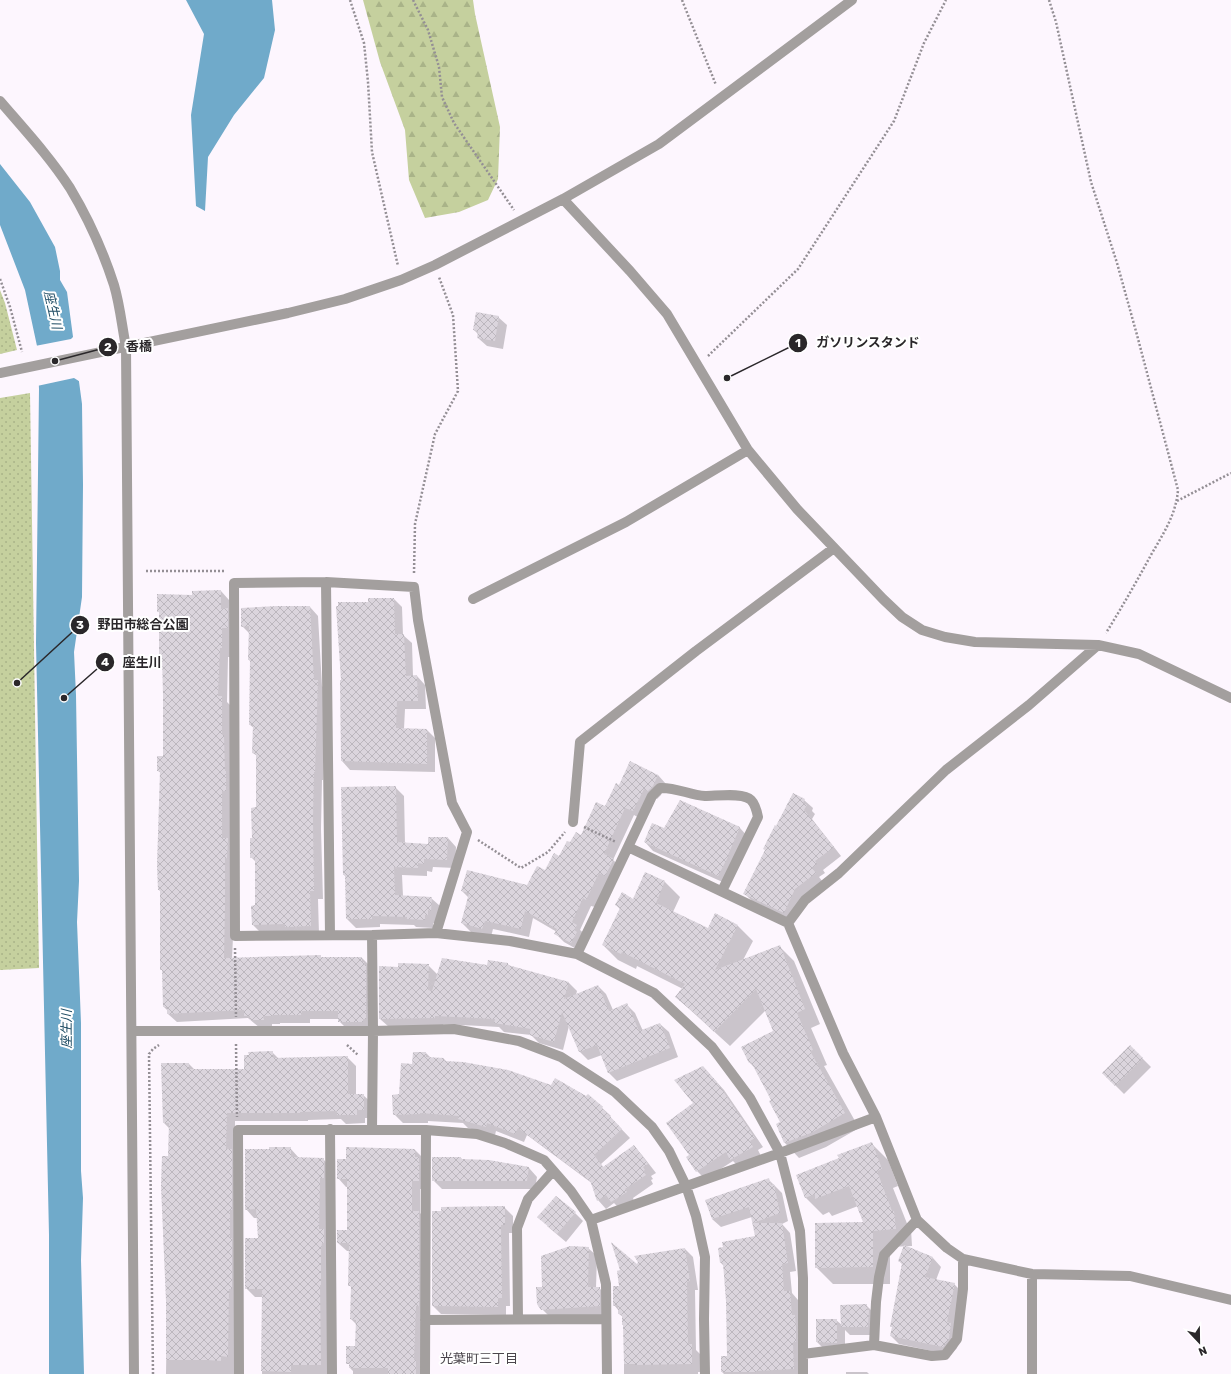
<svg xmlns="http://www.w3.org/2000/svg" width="1231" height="1374" viewBox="0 0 1231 1374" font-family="Rubik,'Noto Sans JP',sans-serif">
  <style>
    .green { fill: url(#green-dots) }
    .forest { fill: url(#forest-firs) }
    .water { fill: #70aaca }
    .pier { fill: #fdf6fe }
    .shadow { fill: #0003 }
    .building { fill: url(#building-cross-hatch) }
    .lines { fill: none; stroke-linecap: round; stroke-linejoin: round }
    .path { stroke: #948f95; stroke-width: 2.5; stroke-dasharray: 2 2; stroke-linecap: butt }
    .minor { stroke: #a39f9e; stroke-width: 10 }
    .labels { text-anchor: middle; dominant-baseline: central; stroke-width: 4; stroke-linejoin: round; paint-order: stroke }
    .water-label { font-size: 13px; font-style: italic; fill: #1c4a62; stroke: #fff }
    .neighbourhood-label { font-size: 13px; fill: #4b464c; stroke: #fff }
    .leader { fill: none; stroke: #2a272a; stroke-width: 1.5 }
    .callout-dot { fill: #2a272a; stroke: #fff; stroke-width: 1.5 }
    .mark-label { font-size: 12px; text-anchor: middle; font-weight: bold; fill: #fff }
    .callout-label { font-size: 13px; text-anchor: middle; font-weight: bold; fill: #2a272a; stroke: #fff; stroke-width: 4; stroke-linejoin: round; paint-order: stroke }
  </style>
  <defs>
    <pattern id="green-dots" width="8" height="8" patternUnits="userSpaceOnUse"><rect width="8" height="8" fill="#c5d09e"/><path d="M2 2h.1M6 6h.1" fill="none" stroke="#a9b388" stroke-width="1.8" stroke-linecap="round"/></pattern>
    <pattern id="forest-firs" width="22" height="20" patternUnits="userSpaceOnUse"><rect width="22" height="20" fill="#c5d09e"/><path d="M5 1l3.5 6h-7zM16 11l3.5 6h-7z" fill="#a9b388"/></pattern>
    <pattern id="building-cross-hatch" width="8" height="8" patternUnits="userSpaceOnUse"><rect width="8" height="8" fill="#dbd5dd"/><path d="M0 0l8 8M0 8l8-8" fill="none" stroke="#bcb7be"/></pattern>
  </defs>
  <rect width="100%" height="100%" fill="#fdf6fe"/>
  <path class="green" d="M0,290L5,303L17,350L0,354Z
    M30,393L39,968L0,970V398Z"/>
  <path class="forest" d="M363,0H473L475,14L500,127L498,179L488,200L459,212L425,218L409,180L405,130L380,62Z"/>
  <path class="water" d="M186,0H272L275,30L264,78L234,115L208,157L205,211L196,206L191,115L204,34Z
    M0,164L30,202L55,247L60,271V280L67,292L82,404L83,485L82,597L74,652L76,695L79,881L77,922L81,1023V1171L83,1198L81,1260L84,1374H49V1235L36,643L39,389L37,346L25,290L0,225Z"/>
  <path class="pier" d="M75,335L82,383L74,378L37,386L35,346L71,339Z"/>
  <path class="shadow" d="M498,317L507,325L503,349L487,346L478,338L479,335L474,330Z
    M221,591L229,600L230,657H228L227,702L230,705L234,915L232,959L320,956L322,958H362L370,966L374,1027L348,1030L339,1021V1019H310V1023H280V1024H272V1028H260L248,1018L177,1022L168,1014V1011L164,1007L163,971L161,969V892L159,890L161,773L158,771L164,757L163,659L160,656V614L158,611L193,596Z
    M394,599L402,607L403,635L412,643L413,676H417L425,685L426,709H405L404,729L427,730L435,738V772L350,770L342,761L369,603Z
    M310,607L318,616L322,686L326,690L323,780H322L321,829L323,899H318L319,934L261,933L253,925L256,906V862L251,857L257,808V756L253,753L254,728L250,725L251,662L249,660L250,634L242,626Z
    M658,775L666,784L661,795L657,799L652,797L641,819L634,815L613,860L622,868L595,907L591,906L580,930L585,934L580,951L564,942L556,934L557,932L533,918L529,937L493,929L491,937L471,932L462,923L469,898L462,891L528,886L545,871L571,843L582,836L605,807L620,786Z
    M395,787L404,796L405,844L429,845L448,838L456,847L455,868L433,867L432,872L427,871V876L402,875L403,896L431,898L440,906L436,923H433V928L416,927L414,925L380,924V927L356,928L347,919L346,877L344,875L342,788Z
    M804,800L813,808L812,811L815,814L812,819L841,856L823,870L825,873L819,877L823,882L793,921L753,902L745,894L777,827Z
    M680,801L740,828L748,837L727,884L653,851L645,842L665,830Z
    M646,873L665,882L680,897L673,912L708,930L716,915L738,926L753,941L743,960L779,946L794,961L820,1024L811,1028L827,1065L824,1066L859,1128L826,1147L799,1158L785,1143L781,1123L772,1100L756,1069L750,1063L742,1047L774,1031L766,1010L730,1046L676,997L683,989L637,966L636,969L618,960L603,945L620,909L616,905L634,900Z
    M508,964L510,967L569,983L577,991L576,995L598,986L606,994L613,1010L627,1005L635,1013L643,1031L660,1024L669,1032L678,1057L617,1081L608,1072L602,1055L588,1060L580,1052L569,1026L563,1050L539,1043L531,1035L504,1032L499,1027L443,1024L444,1026L389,1027L380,1019L399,968L428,965L438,975L488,966Z
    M1130,1046L1151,1067L1124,1094L1103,1073Z
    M272,1052L279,1059L347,1057L356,1066V1095H363L372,1103V1118H365V1123L346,1124L341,1119L308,1120V1121H235L236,1365H234V1374H166L170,1129L164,1123L189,1064L195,1070H245Z
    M426,1053L431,1058L444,1059L447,1062L586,1097L588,1095L611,1116L610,1117L630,1138L601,1164L604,1168L634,1146L642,1155L656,1173L651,1176L653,1179L651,1180L653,1184L633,1198L634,1201L621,1210L614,1203L606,1209L598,1200L593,1184L527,1135L524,1142L496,1131L495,1135L468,1128L463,1123L428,1121V1123H403L394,1114L400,1095L413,1065Z
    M703,1067L724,1090L763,1147L758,1150L761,1156L740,1168L733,1161L705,1179L697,1171L690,1155L695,1103Z
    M871,1143L888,1160L898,1186L893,1188L908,1226L911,1229L912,1246L890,1247V1284H833L816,1267L864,1223L858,1206L832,1216L829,1212L823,1215L806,1198L797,1176L840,1159Z
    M290,1148L299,1158L323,1159L332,1168L329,1374H262L263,1297H255L246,1288L259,1239L258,1218H254L246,1209Z
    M415,1150L423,1158L427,1189H420V1213L427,1220L424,1374H353V1371L350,1368L356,1347L357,1325L351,1319L352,1288L349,1285V1251H347L338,1243L348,1231V1187H346L338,1178L347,1160Z
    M461,1158L463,1160L489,1161L529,1168L537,1177L535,1189H442L433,1180Z
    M768,1179L782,1193L788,1221L782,1224L790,1233L796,1271L790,1272L792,1293L798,1300L802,1374H724L722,1372L728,1357L727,1300L724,1266L721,1263L757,1237L752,1217L721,1227L712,1219Z
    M504,1207L513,1216V1233H509L510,1306H506V1315L441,1314L433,1306Z
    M575,1213L583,1221L566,1242L547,1226Z
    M905,1247L933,1258L941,1267L936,1280L954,1284L963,1293L960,1333L957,1348L951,1355L899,1344L891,1336L893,1328L891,1326L903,1265L899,1261Z
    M588,1248L597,1256L596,1288H599L608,1296V1315L551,1318L542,1309Z
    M685,1249L693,1257L698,1290H695L696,1350L700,1354V1372H698V1374H624V1326L623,1317L619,1314V1311L614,1305L620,1287L637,1265Z
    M866,1305L875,1314L877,1335H850L845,1330V1351L825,1350L817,1342L836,1320L842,1325Z
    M846,1372H867L869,1374H846Z"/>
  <path class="building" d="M476,312L499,316L495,341L477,338L478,331L473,330Z
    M221,590V609L228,608V628H222V648H220L218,696H222V735H224L225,771H226V791H222V838H228L227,858H225V906L224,958L321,955V957H362V962H364V965H366V1019H363V1022H338V1011H302L301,1015H272V1016H263L264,1020H250V1016H244V1010L167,1014V1007H163L162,970H160V890H158L157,865L160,771H157V756H163V695L162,657H159V612H157V594L192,595V591Z
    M368,598H394L395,634H404L406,676L417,675L418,701H397L396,728L427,729V764L341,761L340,680H341L336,606H338V602H368Z
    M277,606H310L314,680H318L315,772H314L313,819L314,891H310L311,926L285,927V924L252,925L251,906L255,905V858H250V838H252L251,808L256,807V754L252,753L253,725H249L250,660H248L249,626L241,627V608Z
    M630,761L658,775L653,786L648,791L644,789L633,811L625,808L604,854L614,859L605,876L599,873L586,900L583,898L572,922L577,925L574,930L577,932L571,943L554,934L557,929L525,911L521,929L485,921L482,929L461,923L469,893L461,891L467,870L527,885L537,866L545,870L554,853L559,856L567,841L570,842L576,832L581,835L596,802L605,806L616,783L619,785Z
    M396,786L397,842L428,844V837H448L447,860L424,859V864L418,863V868L394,867L395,895L432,897L431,911L428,910V915H425V920L407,919V917L372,916V919H346L345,875H343L341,787Z
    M793,793L805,799L803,803L807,805L804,810L834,847L815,861L817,864L812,868L816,873L795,889L784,913L743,894L765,850L763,849L775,825L776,826Z
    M680,800L740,827L728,855H729L718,876L644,842L652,823L664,828Z
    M645,872L665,881L656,903L708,928L715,913L738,925L715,970L780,945L805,1009L797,1013L813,1050L810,1051L845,1113L811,1133L784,1143L776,1124L780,1122L769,1101L771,1100L751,1062L749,1063L741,1047L773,1031L756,989L714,1032L697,1015L675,997L685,984L622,952L621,954L602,945L620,908L615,905L622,892L633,899Z
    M442,958L487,965L488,960L508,963V965L569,982L564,999L598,985L609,1011L627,1003L639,1031L660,1023L670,1048L608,1073L597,1045L579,1052L562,1012L554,1042L529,1035L531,1029L494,1023L495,1019L435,1016V1018L379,1019V966L398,967V963L429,964L428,990L432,991Z
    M1130,1045L1143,1058L1115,1086L1102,1073Z
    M273,1051V1058L348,1056V1094H364V1110H357V1115H337V1111L300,1112V1113H227L226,1149H232V1210H230V1238H232V1289H229L228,1357L221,1356V1361L207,1360H166V1301L161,1186L162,1156H168L169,1123H163L161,1063H189V1069H244V1055H249L248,1052Z
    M413,1052H426V1057L444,1058V1061L463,1062L508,1070L551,1085L555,1078L586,1096L588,1094L603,1107L602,1108L622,1129L594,1155L603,1167L634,1145L648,1164L643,1167L645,1170L643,1171L646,1175L625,1189L627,1192L611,1202L606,1195L597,1201L590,1180V1181L518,1128L515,1134L487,1123L486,1127L458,1119L459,1116L420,1113V1114L393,1115L392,1095L399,1094L401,1063L412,1064Z
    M703,1066L716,1081L755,1138L750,1141L753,1147L730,1160L726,1152L696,1172L686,1157L689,1155L666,1123L693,1103L674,1080Z
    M872,1142L882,1169L877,1171L892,1211H894L896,1229L873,1231V1267L815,1268V1223L863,1222L849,1186L815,1199V1194L805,1198L796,1175L839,1158L837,1155Z
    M269,1147H291V1157L324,1158V1178H320L319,1229H324V1243H322L321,1249V1285H320L321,1365H291V1372L261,1371L262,1289H245V1238H258L256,1209L245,1210V1149H269Z
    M346,1147L415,1149V1157H419V1181H412V1211H419V1306H416L414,1360H416V1374H388V1368H349V1364H346V1346H355L356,1320L350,1319L351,1286H348L349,1243H337V1230H347V1179H337V1159H346Z
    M432,1157H461V1159L489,1160L529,1167L527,1181H432Z
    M769,1178L771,1185L774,1184L780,1213L753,1223H782L788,1263L782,1264L784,1291H790L792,1315H795L796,1328V1342H793L794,1369L756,1371V1372H721V1356H727L726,1301L723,1263H720L718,1248L723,1247L722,1242L755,1236L749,1207L712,1219L705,1200Z
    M556,1196L576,1212L557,1234L537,1217Z
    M505,1206V1225H501L502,1298H498V1307L432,1306V1211H441V1207Z
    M611,1242L637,1264L638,1262L634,1256L685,1248L690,1281L687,1282L688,1344H692V1364L635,1365V1364H624L623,1325H622V1314H618V1305L613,1306V1286H619L617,1271L620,1270Z
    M904,1245L933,1257L925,1277L955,1283L947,1322L951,1323L949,1339L943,1347L890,1336L892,1327H890L902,1263L898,1261Z
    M570,1246L589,1247L588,1287H600V1306L541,1310L537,1304L536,1287H542L541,1256Z
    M867,1304V1310H869L868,1327H841L840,1305Z
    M816,1319H837V1343L816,1342Z"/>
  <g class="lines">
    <path class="path" d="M350,0L364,43L368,82L372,152L398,266
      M413,0L428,30L439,67L442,97L454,123L514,210
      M682,0L716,85
      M1049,0L1056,22L1091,182L1117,263L1137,335L1178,490C1176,515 1163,534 1151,555C1137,581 1122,607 1106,633
      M0,279L10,307L22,352
      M708,356L798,269L894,121L924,43L946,0
      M1177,501L1231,473
      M146,571H226
      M414,573L415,524L435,434L458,391L453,315L439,277
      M584,827L616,842
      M478,840L521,868L548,852L565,832
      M235,948L236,1017
      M236,1044L237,1117
      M347,1045L358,1055
      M153,1374L149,1054L153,1049L159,1045"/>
    <path class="minor" d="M0,101C24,129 50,157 70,188C88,218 103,251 114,285C120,305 122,327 126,347L134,1374
      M563,199L630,271L667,314L748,450L797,509L883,599L902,617L922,630L945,637L975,642L1098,645L1139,654L1231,698
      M0,373L288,313L345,299L401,280L435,265L563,199L659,144L852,0
      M326,582L330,935
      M473,599L626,522L748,450
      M573,822L580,742L696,651L834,548
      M628,847L652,796L660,788C675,787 690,795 705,796C717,796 743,792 751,800C755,804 757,812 758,817L722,891
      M788,923L805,900L839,873L946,770L1029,705L1098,645
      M436,933L467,832L452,803L418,620L414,587L326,582L234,583L235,936L372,935L436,933L510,941L577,954L654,993L712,1047L750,1098L780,1153L800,1231L803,1278V1374
      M577,954L628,847L788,923L843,1053L876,1117L917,1220L947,1248L963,1259L1032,1274L1130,1276L1231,1300
      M132,1031H373L454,1029L519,1041L561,1057L615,1092L652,1127L669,1151L686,1186L696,1216L705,1257L704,1319L705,1374
      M330,1129L332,1374
      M372,1130L373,1031L372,935
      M591,1220L780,1153L876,1117
      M1032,1274V1374
      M518,1319L517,1228L528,1199L553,1171
      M425,1320L606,1319
      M874,1345L876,1302L879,1277L884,1255L917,1220
      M803,1354L874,1345L932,1356L945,1355L957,1339L963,1289V1259
      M239,1374L238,1130H426L477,1134L505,1143L544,1160L571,1191L591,1220L606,1284L607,1374
      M425,1374L426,1130"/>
  </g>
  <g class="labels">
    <g class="water-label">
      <text transform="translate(53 310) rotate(77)">座生川</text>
      <text transform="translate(66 1029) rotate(-90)">座生川</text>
    </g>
    <g class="neighbourhood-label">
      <text x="479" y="1358">光葉町三丁目</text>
    </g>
  </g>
  <path class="leader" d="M727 378L798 343M55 361L108 347M17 683L80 625M64 698L105 662"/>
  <g class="callout-dot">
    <circle cx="727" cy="378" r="4"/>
    <circle cx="55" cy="361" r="4"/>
    <circle cx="17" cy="683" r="4"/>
    <circle cx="64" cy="698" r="4"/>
    <circle cx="798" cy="343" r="10"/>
    <circle cx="108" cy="347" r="10"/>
    <circle cx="80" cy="625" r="10"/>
    <circle cx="105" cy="662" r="10"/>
  </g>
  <g class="mark-label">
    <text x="798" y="347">1</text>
    <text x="108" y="351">2</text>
    <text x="80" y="629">3</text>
    <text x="105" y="666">4</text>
  </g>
  <g class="callout-label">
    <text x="868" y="347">ガソリンスタンド</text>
    <text x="139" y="351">香橋</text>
    <text x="143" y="629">野田市総合公園</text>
    <text x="142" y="667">座生川</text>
  </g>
  <g transform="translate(1199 1342) rotate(158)" stroke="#ffffff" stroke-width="3" paint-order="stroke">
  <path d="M0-3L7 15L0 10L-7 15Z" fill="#2a272a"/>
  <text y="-6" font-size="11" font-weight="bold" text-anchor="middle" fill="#2a272a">N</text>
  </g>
</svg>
